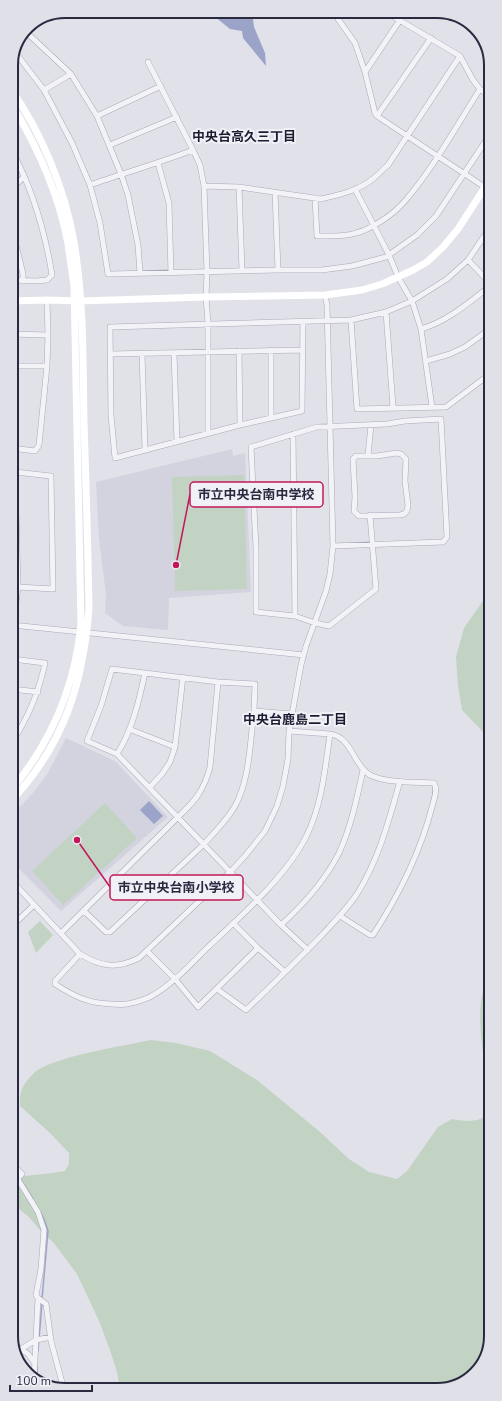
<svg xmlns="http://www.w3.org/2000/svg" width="502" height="1401" viewBox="0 0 502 1401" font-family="'Nunito Sans','Noto Sans JP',sans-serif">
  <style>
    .built { fill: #d2d3de }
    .green { fill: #c2d3c3 }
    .water { fill: #9ca3c9 }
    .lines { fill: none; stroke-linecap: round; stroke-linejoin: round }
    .stream { stroke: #9ca3c9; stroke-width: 1.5 }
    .street-casing { stroke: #a9aab6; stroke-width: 6 }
    .street { stroke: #f3f3f7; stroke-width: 5 }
    .secondary { stroke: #fff; stroke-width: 7 }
    .labels { text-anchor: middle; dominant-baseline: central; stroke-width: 4; stroke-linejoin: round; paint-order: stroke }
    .neighbourhood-label { font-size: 13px; font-weight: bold; fill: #1b1c31; stroke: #f0f1f7 }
    .rim { fill: none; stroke: #292a40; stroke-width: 2 }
    .leader { fill: none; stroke: #c2185b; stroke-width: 1.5 }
    .callout-dot { fill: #c2185b; stroke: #f0f1f7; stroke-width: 1.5 }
    .callout { fill: #f0f1f7; stroke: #c2185b; stroke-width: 1.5 }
    .callout-label { font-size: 13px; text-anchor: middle; font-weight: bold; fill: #292a40 }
  </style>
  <rect width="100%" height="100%" fill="#e0e1e9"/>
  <path class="built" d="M232,449L233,456L245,453L251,592L169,598L168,630L123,626L105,613L106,595L99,539L96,482Z
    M66,738L115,761L168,817L61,911L12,862V815L33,793L48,773Z"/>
  <path class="green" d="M244,475L247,589L175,591L172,477Z
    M490,591V739L462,710L458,686L456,657L464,628Z
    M105,803L137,838L63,905L32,871Z
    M40,921L53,935L36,953L28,932Z
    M490,974L491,1089C483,1063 476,1017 483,991C484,985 488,979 490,974Z
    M150,1040L176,1043L210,1051L257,1080L320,1132L349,1159L369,1172L397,1179L407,1171L438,1127L452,1119C465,1122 484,1123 491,1110V1337L480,1369L451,1388L120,1390L117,1372L110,1350L99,1321L77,1274L53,1242L42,1233L30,1218L13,1204V1177L45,1174L65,1171L69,1164V1153L51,1134L20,1106C19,1091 23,1084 34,1073C51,1057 124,1046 150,1040Z"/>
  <path class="water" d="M208,11H250L253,19L254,27L265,53L266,66L243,38L242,31L230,29Z
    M149,801L163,816L154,824L140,810Z"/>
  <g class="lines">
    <path class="stream" d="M13,1170L18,1175
      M21,1180L33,1199
      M41,1213L45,1222L48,1231L42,1299
      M38,1351L42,1303
      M37,1381V1361"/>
    <g class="street-casing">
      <path id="street" d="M343,11L338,19L355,43L365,72L375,113L377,116L489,190
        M384,11L460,56L473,80L480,89L489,96
        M25,31L71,74L97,116L121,174L128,195L138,245L140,273
        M15,52L44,90L72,143L90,185L100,223L108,274H111L278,270H322L352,266L386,257L417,235L436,216L489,136
        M148,62L193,150L200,165L204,186L207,272L206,297L208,323V433
        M365,72L400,20
        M44,90L71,74
        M97,116L161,86
        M377,116L431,38
        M110,145L177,117
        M11,149C32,188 45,231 52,275L47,280L36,281L11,280
        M158,163L169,203L171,273
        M90,185C124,173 159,163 193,150
        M204,186L239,187L321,199C339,195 360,190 374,178C379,174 383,169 388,165L460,56
        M239,187L242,271
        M11,189L24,177
        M355,189L389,255L398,277L412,301L421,329L432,407
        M275,192L278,270
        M315,198L317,236C330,236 344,237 356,233C372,229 394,214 405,201C434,167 456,127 480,89
        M11,225L23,274V281
        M468,260L489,282
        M386,312L393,407
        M351,320L357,409L446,407L490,374
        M303,321L302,411L240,425L115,458L111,415L110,327L351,320L386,312L412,301L447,279L468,260L489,229
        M421,329C448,321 468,303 489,287
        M11,334L48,335
        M239,351L240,425
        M142,353L145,450
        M174,353L177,442
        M111,354L303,350
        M426,361L450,354L465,347L490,329
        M12,366H47
        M12,406L16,366
        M271,418V350
        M293,434L295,616
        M12,448L35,451L39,445L47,366L48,335L47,300
        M396,453L401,454L406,459L405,481L408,505L407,511L404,514L400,515L359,516L354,511L355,497L353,459L356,456H377Z
        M368,455L371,425
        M333,546L443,542L447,537L441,419L405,421L387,424L317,427L251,447L256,548V612L295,616L315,623L329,626L376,589L370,515
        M12,586L18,587L53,589L51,476L15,472L18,587L12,633
        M12,625L304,655
        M12,659L45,663C39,692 28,718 12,742
        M12,689L38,692
        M292,714L254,711L255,684L218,682L112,669L101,706L87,741L117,754L281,925L308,950
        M129,729L175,747
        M330,734C352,737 353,765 370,775C385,783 416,782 434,783C438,790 434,799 432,807C420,854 399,895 373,935H370L340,916
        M117,754C132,731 139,701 145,673
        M150,787L162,774L170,762L175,747L183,677
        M12,881L80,954C101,967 117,969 139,958L231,871L245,856L265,831L277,806L283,786L288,759L289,731L301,665L306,646L326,591L330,574L333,546L327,305L325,295
        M84,911L106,932H110L204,844C215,832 227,820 235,806C250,779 250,741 254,711
        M233,923L258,948L285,972
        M281,925C304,904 325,881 339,853C351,827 357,798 363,770
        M12,926L34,905
        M61,933L177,818C194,802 204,791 210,767L218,682
        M147,951L175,979L198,1007L258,948
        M80,954L55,981V984C75,997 88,1003 111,1004C116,1004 122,1005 127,1004C133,1003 143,1000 150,997C172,985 190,965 207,948C241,916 285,878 306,837C322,805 325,769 330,734L289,731
        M217,989L246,1010C272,985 297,961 322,935C334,922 347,909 357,894C379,859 389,820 400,781
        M13,1165L22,1174L17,1179
        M13,1176L19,1181L38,1212L44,1230L41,1269L36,1295L38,1298L46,1304L51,1341L64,1390
        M13,1344L28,1354L34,1362
        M21,1349L36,1340L51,1337
        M34,1380L38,1298"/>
    </g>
    <use href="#street" class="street"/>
    <path class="secondary" d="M11,89C42,134 65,189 74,242C84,301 83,362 84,421C86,484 88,546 89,609C83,684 64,744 12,800
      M11,103C37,146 59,194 68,244C70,258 72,272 74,286L81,624C75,686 52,741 12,789
      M11,301L47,300L80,301L206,297L325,295L362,290L382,284L398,277L413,270L427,262L443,247L458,229L489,181"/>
  </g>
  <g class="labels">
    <g class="neighbourhood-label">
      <text x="244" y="137">中央台高久三丁目</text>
      <text x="295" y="720">中央台鹿島二丁目</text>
    </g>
  </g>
  <path d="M0 0H502V1401H0ZM65 18H437A47 47 0 0 1 484 65V1336A47 47 0 0 1 437 1383H65A47 47 0 0 1 18 1336V65A47 47 0 0 1 65 18Z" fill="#e0e1e8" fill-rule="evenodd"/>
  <path class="rim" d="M65 18H437A47 47 0 0 1 484 65V1336A47 47 0 0 1 437 1383H65A47 47 0 0 1 18 1336V65A47 47 0 0 1 65 18Z"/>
  <path class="leader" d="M176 565L190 494M77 840L110 887"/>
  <g class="callout-dot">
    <circle cx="176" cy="565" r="4"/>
    <circle cx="77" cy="840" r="4"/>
  </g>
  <g class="callout">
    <rect x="190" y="482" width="133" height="25" rx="4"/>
    <rect x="110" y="875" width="133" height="25" rx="4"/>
  </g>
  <g class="callout-label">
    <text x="256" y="499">市立中央台南中学校</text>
    <text x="176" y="892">市立中央台南小学校</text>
  </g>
  <path d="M10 1385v6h82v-6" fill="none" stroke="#292a40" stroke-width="2"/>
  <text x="16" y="1385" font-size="12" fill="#292a40" stroke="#f0f1f7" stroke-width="3" paint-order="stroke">100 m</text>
</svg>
